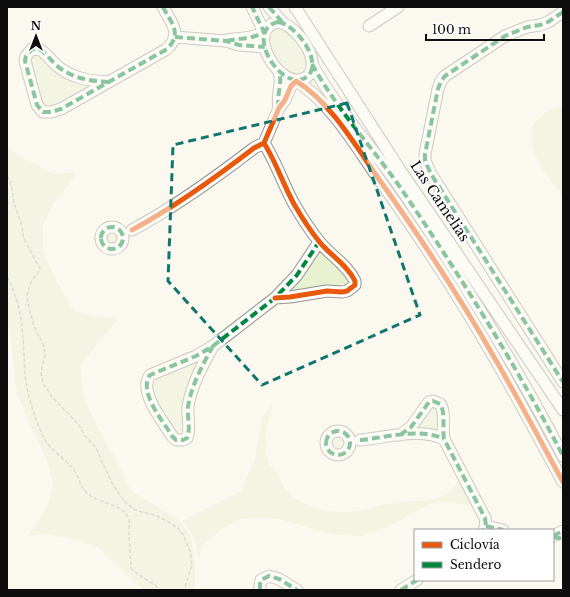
<svg xmlns="http://www.w3.org/2000/svg" width="570" height="597" viewBox="0 0 570 597" font-family="'Libre Baskerville',serif">
  <style>
    .green { fill: #e8f1d0 }
    .lines { fill: none; stroke-linecap: round; stroke-linejoin: round }
    .minor-casing { stroke: #94938f; stroke-width: 13 }
    .path { stroke: #b8b7b6; stroke-width: 1.5; stroke-dasharray: 4 2; stroke-linecap: butt }
    .minor { stroke: #fefefd; stroke-width: 11 }
    .quiet { stroke: #00873e; stroke-width: 4; stroke-dasharray: 8 4; stroke-linecap: butt }
    .cycleway-casing { stroke: #fff; stroke-width: 8 }
    .cycleway { stroke: #e8590c; stroke-width: 5 }
    .marked { fill: none; stroke: #0f766e; stroke-width: 3; stroke-dasharray: 8 5; stroke-linejoin: round }
    .labels { text-anchor: middle; dominant-baseline: central; stroke-width: 4; stroke-linejoin: round; paint-order: stroke }
    .street-label { font-size: 14px; fill: #0d0d0d; stroke: #fff }
  </style>
  <rect width="100%" height="100%" fill="#fbf8f0"/>
  <path class="green" d="M275,27H283L301,43L310,67L298,78L284,72L267,49L268,32Z
    M38,53L94,87L59,107L45,108L41,104L30,57Z
    M313,76L408,206L482,322L563,464V474L491,346L305,82Z
    M563,106V196L542,169L532,148V126L545,112Z
    M7,147L19,156L54,174L76,172L68,187L53,203L43,225V249L56,280L74,311L96,316L119,319L102,338L80,366L83,393L96,425L116,459L131,491L179,520L191,536L195,561V590H143L99,548L75,539L46,534L28,536L47,507L53,483L45,456L20,402L15,383L10,329L7,325Z
    M103 238a9 9 0 1 1 18 0a9 9 0 1 1-18 0Z
    M322,250L343,270L352,286L291,293V290L318,251Z
    M200,359L186,434L177,435L166,418L151,387V381L156,375Z
    M273,404C268,420 263,440 267,458C268,464 273,468 277,473C280,478 282,484 286,489C298,504 318,511 337,512C356,514 375,506 394,503C418,499 446,505 459,480L473,506L441,502L431,503L397,522L377,531L361,536L338,535L319,531L280,519L259,518L241,519L223,528L201,547L199,560L193,535L182,521L240,492L254,462L263,416Z
    M432,405H437L441,431L414,429Z
    M329 443a9 9 0 1 1 18 0a9 9 0 1 1-18 0Z"/>
  <g class="lines">
    <g class="minor-casing">
      <path id="minor" d="M269,7L283,23
        M295,7L400,170L563,410
        M563,12L548,22L540,25L527,27L505,36L445,76L441,81L438,89L425,154V161L431,174L563,382
        M278,22C297,24 328,68 303,79C280,89 243,30 278,22Z
        M369,26L398,7
        M175,37L226,41L239,45L265,47
        M227,40C239,38 254,39 264,32L252,7
        M312,64C336,108 371,146 400,187C459,274 515,363 563,456
        M109,82C89,81 70,78 55,64C50,59 46,54 41,50L32,49L26,56L25,61L37,105L43,112H51L61,109L167,49C183,33 171,23 163,7
        M279,108C276,94 283,85 279,72
        M264,143L279,108L285,100L291,86L296,81C329,101 354,143 376,175C418,234 458,294 494,357C518,398 540,440 563,482
        M101 238a11 11 0 1 1 22 0a11 11 0 1 1-22 0Z
        M132,230C175,207 215,178 254,148L264,143C276,162 283,184 294,204C301,216 309,229 318,240C328,254 347,264 355,281V285L347,291L342,292L327,291L290,297L275,298
        M213,346C203,364 191,386 188,407C187,417 191,428 187,438L183,440H176L172,436C163,421 138,392 150,375L196,356L213,346L275,298L297,275L319,242
        M326 443a12 12 0 1 1 24 0a12 12 0 1 1-24 0Z
        M400,435L411,427L429,402L433,401L440,404C446,412 442,428 444,439L485,518L486,526L484,530
        M360,440C385,438 420,427 444,439
        M486,526L503,530
        M553,536L563,531
        M260,590V584L261,580L269,576L279,579L297,590
        M401,590L417,580"/>
    </g>
    <path class="path" d="M7,176L11,183L14,203L21,223L24,239L40,269L30,284L27,295L29,308L34,326L44,346L45,355L41,372L43,383L52,397L79,425L85,436L96,448L112,483L124,501L135,510L157,516L167,521L178,528L183,535L190,551L192,565L184,590
      M7,277C24,307 23,341 25,374C27,396 35,419 44,438C50,450 65,458 73,469C82,480 78,489 94,498C105,504 125,505 129,520C130,524 129,530 129,535C130,546 130,557 131,568C139,577 152,581 160,590"/>
    <use href="#minor" class="minor"/>
    <path class="quiet" d="M269,7L283,23
      M563,12L548,22L540,25L527,27L505,36L445,76L441,81L438,89L425,154V161L431,174L563,382
      M278,22C297,24 328,68 303,79C280,89 243,30 278,22Z
      M175,37L226,41L239,45L265,47
      M227,41C239,38 254,39 264,32L252,7
      M312,64C336,108 371,146 400,187C459,274 515,363 563,456
      M109,82C89,81 70,78 55,64C50,59 46,54 41,50L32,49L26,56L25,61L37,105L43,112H51L61,109L167,49C183,33 171,23 163,7
      M279,108C276,94 283,85 279,72
      M101 238a11 11 0 1 1 22 0a11 11 0 1 1-22 0Z
      M213,346C203,364 191,386 188,407C187,417 191,428 187,438L183,440H176L172,436C163,421 138,392 150,375L196,356L213,346L275,298L297,275L319,242
      M326 443a12 12 0 1 1 24 0a12 12 0 1 1-24 0Z
      M400,435L411,427L429,402L433,401L440,404C446,412 442,428 444,439L485,518L486,526L484,530
      M360,440C385,438 420,427 444,439
      M486,526L503,530
      M553,536L563,531
      M553,537L563,539
      M260,590V584L261,580L269,576L279,579L297,590
      M401,590L417,580"/>
    <g class="cycleway-casing">
      <path id="cycleway" d="M264,143L279,108L285,100L291,86L296,81C329,101 354,143 376,175C418,234 458,294 494,357C518,398 540,440 563,482
        M132,230C175,207 215,178 254,148L264,143C276,162 283,184 294,204C301,216 309,229 318,240C328,254 347,264 355,281V285L347,291L342,292L327,291L290,297L275,298"/>
    </g>
    <use href="#cycleway" class="cycleway"/>
  </g>
  <path d="M0 0H570V597H0ZM347,103L420,315L262,385L168,281L173,145Z" fill="#fbf8f0" fill-opacity=".55" fill-rule="evenodd"/>
  <path class="marked" d="M347,103L420,315L262,385L168,281L173,145Z"/>
  <g class="labels">
    <g class="street-label">
      <text transform="translate(440 201) rotate(56)">Las Camelias</text>
    </g>
  </g>
  <rect width="570" height="597" fill="none" stroke="#0d0d0d" stroke-width="16"/>
  <rect x="414" y="529" width="140" height="52" fill="#ffffff" stroke="#9e9e9e"/>
  <rect x="422" y="542" width="20" height="6" fill="#e8590c" stroke="#9e9e9e"/>
  <text x="450" y="549" font-size="12" fill="#0d0d0d">Ciclovía</text>
  <rect x="422" y="562" width="20" height="6" fill="#00873e" stroke="#9e9e9e"/>
  <text x="450" y="569" font-size="12" fill="#0d0d0d">Sendero</text>
  <g transform="translate(36 36)" stroke="#ffffff" stroke-width="3" paint-order="stroke">
  <path d="M0-3L7 15L0 10L-7 15Z" fill="#0d0d0d"/>
  <text y="-6" font-size="11" font-weight="bold" text-anchor="middle" fill="#0d0d0d">N</text>
  </g>
  <path d="M426 34v6h118v-6" fill="none" stroke="#0d0d0d" stroke-width="2"/>
  <text x="432" y="34" font-size="12" fill="#0d0d0d" stroke="#ffffff" stroke-width="3" paint-order="stroke">100 m</text>
</svg>
